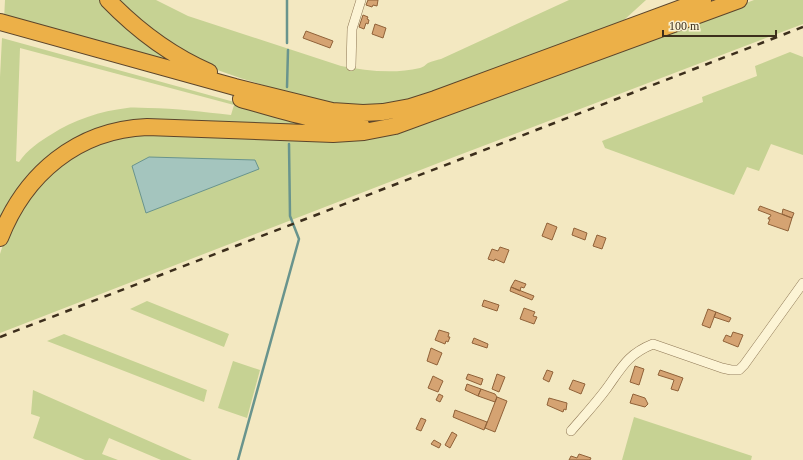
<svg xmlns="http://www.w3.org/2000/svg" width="803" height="460" viewBox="0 0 803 460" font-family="'Times New Roman',serif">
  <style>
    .green { fill: #c6d293; fill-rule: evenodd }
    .water { fill: #a4c5be; stroke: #69948d }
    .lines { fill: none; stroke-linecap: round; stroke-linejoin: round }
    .stream { stroke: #69948d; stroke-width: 2.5 }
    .building { fill: #d5a372; stroke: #906239 }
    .minor-casing { stroke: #8f7856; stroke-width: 10 }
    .motorway-casing { stroke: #5c452b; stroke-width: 18 }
    .minor { stroke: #fcf4d5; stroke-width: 9 }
    .motorway { stroke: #ecb048; stroke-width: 16 }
    .rail { stroke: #3c2e1c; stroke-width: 2.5; stroke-dasharray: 7 7; stroke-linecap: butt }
  </style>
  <rect width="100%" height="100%" fill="#f3e8c1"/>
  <path class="green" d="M5,0H104L201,73L4,20Z
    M115,0H156L188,16L341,66C366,71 395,74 420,68C424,67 425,65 428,63C432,61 437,60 441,59L569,0H646L624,20L428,95L369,108L326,104L240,78L209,67L161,40Z
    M754,0H803V24L454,157L0,333V254L6,235L21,204L74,152L129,134L326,139L500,93L567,72Z
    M2,38L278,114L338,126L148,123L78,140L0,225V77ZM20,48L234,105L231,115C203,112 176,108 148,108C141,108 134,107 127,108C101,111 73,120 52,134C40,141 27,150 19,162L16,161Z
    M790,52L803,57V155L771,144L759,171L747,167L734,195L605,148L602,141L703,102L702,97L757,76L755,66Z
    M147,301L229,334L224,347L130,309Z
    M64,334L207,390L204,402L47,341Z
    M233,361L260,370L247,418L218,408Z
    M33,390L192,460H161L109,438L102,454L118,460H85L33,438L40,417L31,414Z
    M634,417L752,456L751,460H622Z"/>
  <path class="water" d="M149,157L255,160L259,169L146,213L132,166Z"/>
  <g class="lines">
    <path class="stream" d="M287,0V43
      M287,87L288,50
      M238,460L299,239L290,216L289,144"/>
  </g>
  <path class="building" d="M368,0H378L377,6L373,5L372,7L366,5Z
    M363,15L368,17L367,19L369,20L368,24L366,23L364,29L359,27Z
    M375,24L386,28L383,38L372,34Z
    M306,31L333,41L330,48L303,38Z
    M760,206L792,218L788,231L768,224L770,219H768L769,217H770L771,215L758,210Z
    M783,209L794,213L792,218L782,214Z
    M547,223L557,227L552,240L542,236Z
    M574,228L587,233L585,240L572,235Z
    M597,235L606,238L602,249L593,246Z
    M500,247L509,250L504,263L495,259L494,261L488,259L492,249L498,251Z
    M515,280L526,284L524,288L521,287L520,291L511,287Z
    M511,287L534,296L532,300L510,291Z
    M484,300L499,305L497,311L482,306Z
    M524,308L535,312L533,316L537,317L534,324L520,319Z
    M708,309L716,312L710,328L702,325Z
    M716,312L731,318L729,322L714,317Z
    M439,330L449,333L448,337H450L448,342L446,341L445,344L435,340Z
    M733,332L743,335L738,347L723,341L726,335L731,337Z
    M474,338L488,344L487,348L472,343Z
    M431,348L442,353L437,365L427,361Z
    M635,366L644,369L639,385L630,382Z
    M547,370L553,372L549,382L543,379Z
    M660,370L683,378L678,391L671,389L674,380L658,375Z
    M468,374L483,379L481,385L466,379Z
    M497,374L505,377L499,392L492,389Z
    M433,376L443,381L438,392L428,388Z
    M573,380L585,384L581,394L569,389Z
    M467,384L481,389L478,396L465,390Z
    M481,389L495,394L497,397L495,402L478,396Z
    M439,394L443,396L440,402L436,400Z
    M633,394L645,398L648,404L645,407L630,403Z
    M497,397L507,401L495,432L485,428Z
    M549,398L567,403L566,410L564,409L563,412L547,405Z
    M455,410L487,422L484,430L453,417Z
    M421,418L426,420L421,431L416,429Z
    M452,432L457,435L450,448L445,445Z
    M434,440L441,444L439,448L431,444Z
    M579,454L591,458L590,460H569L571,456L577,458Z"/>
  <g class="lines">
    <g class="minor-casing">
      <path id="minor" d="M351,66L352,29L361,0
        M571,431C583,417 596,403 607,388C622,367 628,354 653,344L722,368L731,370H739L744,365L803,283"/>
    </g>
    <g class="motorway-casing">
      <path id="motorway" d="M108,0C137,30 170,55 209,72
        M0,22L235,87L332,111L363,113L383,112L410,107L435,99L703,0
        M241,99C280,110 319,123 361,125
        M0,238C25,174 77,130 147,127L333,134L364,132L395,126L739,0"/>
    </g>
    <use href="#minor" class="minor"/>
    <use href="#motorway" class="motorway"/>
    <path class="rail" d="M0,337L803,27"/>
  </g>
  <path d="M663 30v6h113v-6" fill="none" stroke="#3c2e1c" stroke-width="2"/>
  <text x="669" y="30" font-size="12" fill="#3c2e1c" stroke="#f9f1d1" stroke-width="3" paint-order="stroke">100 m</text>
</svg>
